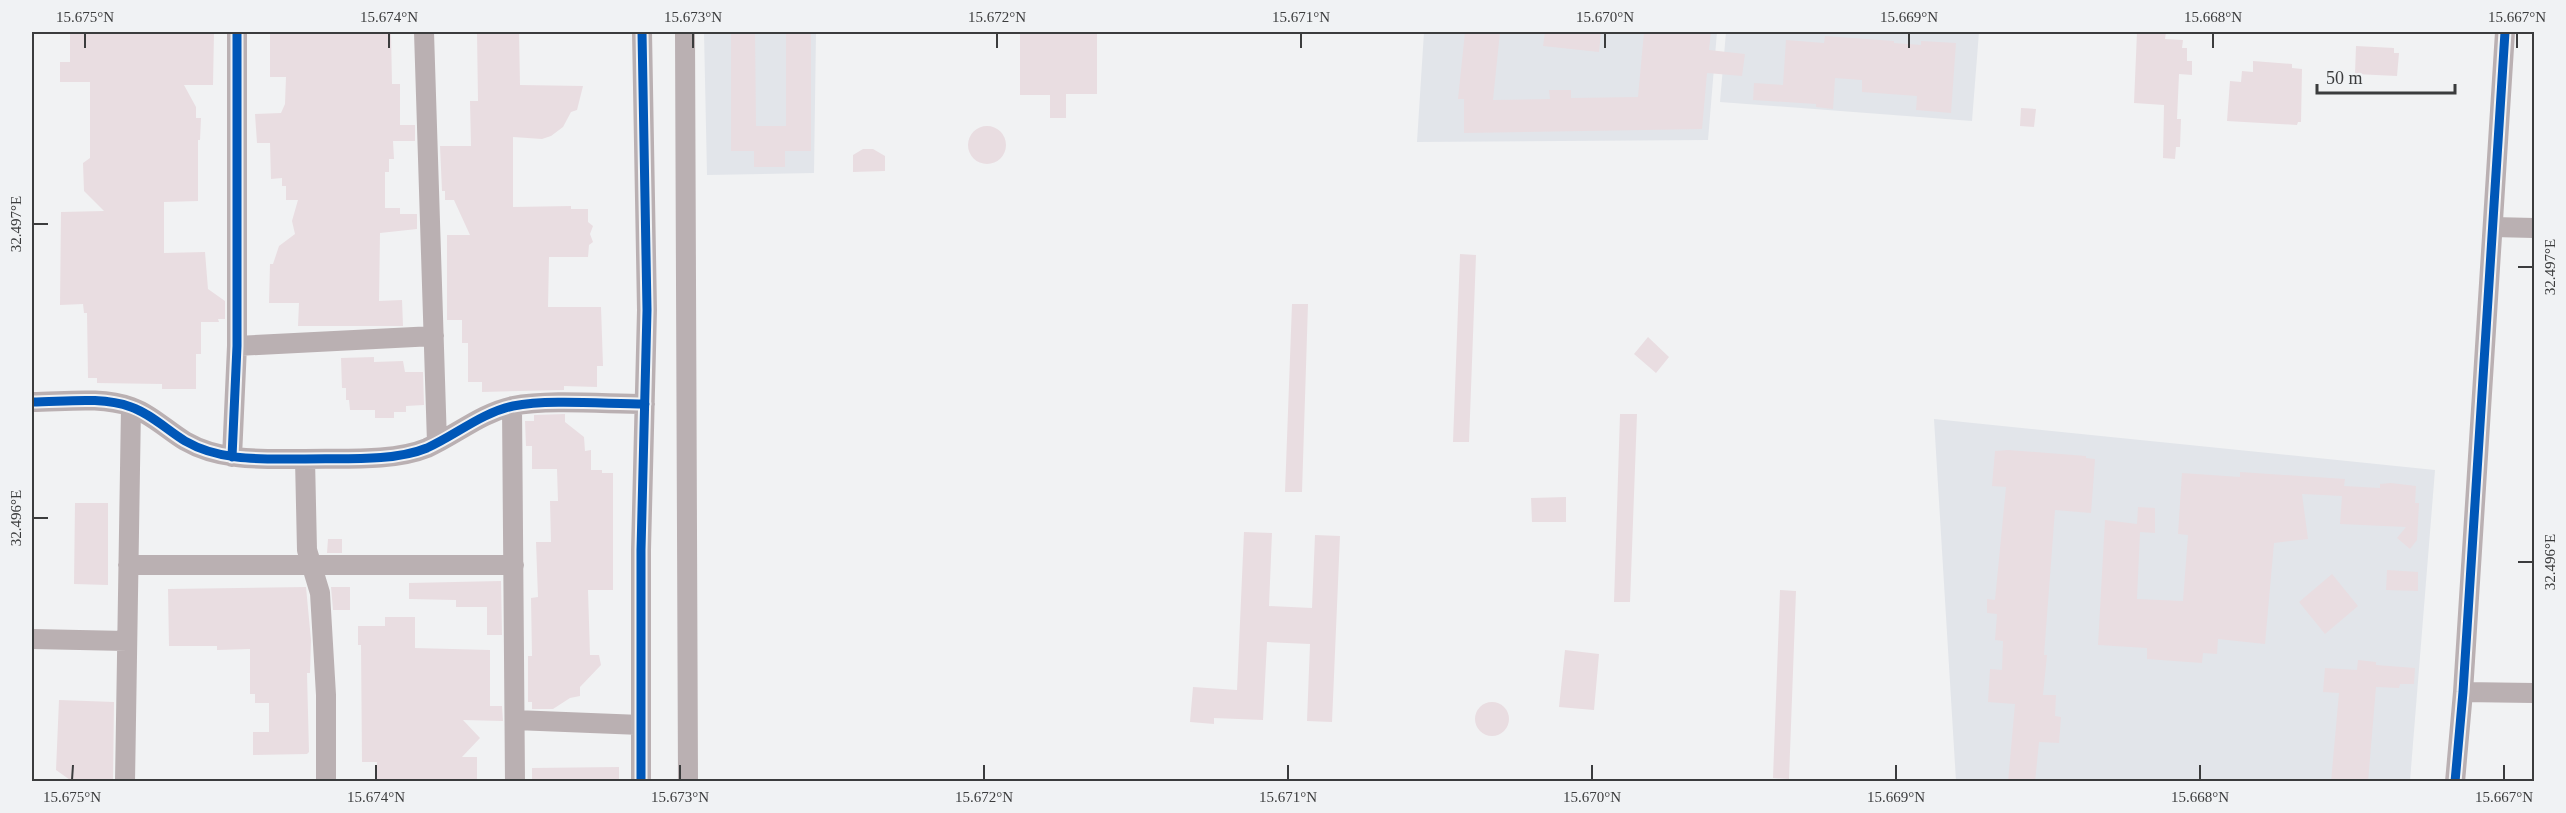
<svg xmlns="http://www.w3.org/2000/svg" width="2566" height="813" viewBox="0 0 2566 813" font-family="'Times New Roman',serif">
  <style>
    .built { fill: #e2e5ea }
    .building { fill: #e9dde1 }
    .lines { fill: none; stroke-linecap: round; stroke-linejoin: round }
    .street { stroke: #bab0b2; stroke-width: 20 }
    .cycleway-casing { stroke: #f0f2f4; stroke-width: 13 }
    .cycleway { stroke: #0057b8; stroke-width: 9 }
    .ticks { fill: none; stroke: #3b3c3d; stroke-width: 2 }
    .neatline { fill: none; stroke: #3b3c3d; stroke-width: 2 }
    .ticks-label { font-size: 15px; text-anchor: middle; fill: #3b3c3d }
  </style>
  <rect width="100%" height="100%" fill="#f1f2f3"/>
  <path class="built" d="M704,32H816L814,173L707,175Z
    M1424,32H1717L1708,140L1417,142Z
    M1726,32H1979L1972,121L1720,102Z
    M1934,419L2435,470L2410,781H1956Z"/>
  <path class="building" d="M70,32H214L213,85H184L196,107V118H201L200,140H198V201L164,202V253L205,252L208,289L225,301V319H218L219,322H201V354H196V389H162V384L97,383V378H88L87,313H84L83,304L60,305L61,212L104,211L84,191L83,163L90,158V82H60V62H70Z
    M270,32H391L392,84H400V125H415V141H393L394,159H389V172H385V208H400V214H417V229L380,233L379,301L402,300L403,326H298L299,303H269L270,264H273L279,246L295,234L292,221L298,200H286V186H282V178L271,179L270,143H257L255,114L281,113L285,104L286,77H270Z
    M477,32H519L520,85L583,86L577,110L571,112L563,127L551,136L542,139L513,137V207L571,206V209H588V222L593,226L590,234L593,242L589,245L588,257H549L548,307H601L603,366H597V387L564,386V390L482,392V382H468V343H462V320H447V235H470L454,200H445V191H442L440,146H471L470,101H478Z
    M731,32H755L756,126H786V32H811V151H785V167H754V151H731Z
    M1020,32H1097V94H1066V118H1050V95H1020Z
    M1465,32H1500L1493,100L1550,99L1549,90H1571V98L1638,97L1644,32H1711L1709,50L1745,54L1742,76L1707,73L1702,129L1464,133V99H1458Z
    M1545,32H1601L1599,52L1543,46Z
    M2137,32H2166L2165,39L2183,40L2182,48H2187V61H2192V75L2179,74L2177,119H2181L2180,147H2176L2175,159L2163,158L2164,105L2134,103Z
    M1825,36L1894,41V43L1921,45V41L1956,43L1951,113L1916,110L1917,96L1862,92V80L1835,78L1833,109L1816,107V104L1753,100L1754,83L1783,85L1786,40L1824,43Z
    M2356,46L2394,48V53H2399L2397,76L2355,74Z
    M2253,61L2292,64V68L2302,69L2301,122H2298L2297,125L2227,121L2230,81L2241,82L2242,71L2253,72Z
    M2021,108L2036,109L2034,127L2020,126Z
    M968 145a19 19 0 1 1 38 0a19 19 0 1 1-38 0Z
    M863,149H873L885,156V171L853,172V155Z
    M1460,254L1476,255L1469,442H1453Z
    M1292,304H1308L1302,492H1285Z
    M1648,337L1669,357L1656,373L1634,354Z
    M374,357V362L403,361L405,372H423L424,405L406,406V412H394V418H375V410H350L349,400H346V388H342L341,358Z
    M565,414V422L584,437L585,451L591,450V470H602V473H613V590H588L590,655H599L601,665L580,687V696L570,698L553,709H532V702H528V656H532L531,598L538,597L536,542H551L550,501H558L557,469H532V446H526L525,421H534V415Z
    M1620,414H1637L1630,602H1614Z
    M2008,450L2086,456V458L2095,459L2091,513L2055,510L2044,655H2047L2043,695H2056L2055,716L2061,717L2059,743L2039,742L2035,782H2008L2015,704L1988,702L1990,669L2002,670L2003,641L1995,640L1997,614L1987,613V599L1995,600L2006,487L1992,486L1995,451Z
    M2240,472L2345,479L2344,486L2380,488V484L2391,483L2416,486L2415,503H2419L2417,540L2410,549L2397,538L2406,527L2340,524L2342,496L2302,494L2308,539L2274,543L2265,644L2218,639L2217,654L2203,653L2202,663L2147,659V648L2098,645L2105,520L2137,524L2138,507L2155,508V533L2140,532L2137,599L2183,601L2188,535L2178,534L2182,473L2240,477Z
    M1566,497V522H1532L1531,498Z
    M75,503H108V585L74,584Z
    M1244,532L1272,533L1269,606L1312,608L1315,535L1340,536L1332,722L1307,721L1310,644L1267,642L1263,720L1214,718V724L1190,722L1193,687L1237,690Z
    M328,539H342V553H327Z
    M2387,570L2418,572V591L2386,590Z
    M2332,574L2358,606L2325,634L2299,602Z
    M501,581L502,635H487V607H456V600L409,599V583Z
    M306,587L311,640L310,673H307L309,752L307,754L253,755V732H269V703H255V694H250V649L217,650V646H169L168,589Z
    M331,587H350V610H333Z
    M1780,590L1796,591L1789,779L1773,778Z
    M385,617H415V648L490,650V706H502L503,721L463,720L480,738L462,757H477V782H377V762H362L361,645H358V626H385Z
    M1565,650L1599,654L1594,710L1559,707Z
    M2358,660L2376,662V665L2415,668L2414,684H2400L2399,688L2376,687L2368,782H2331L2339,693L2323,692L2325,668L2357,670Z
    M59,700L114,702L113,782H73L56,770Z
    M1475 719a17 17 0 1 1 34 0a17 17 0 1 1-34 0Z
    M619,767V782H532V768Z"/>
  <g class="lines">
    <path class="street" d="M424,32L437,443
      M685,32L688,782
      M2493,227L2534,228
      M237,346L434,336
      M32,402C63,402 101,396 131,407C151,414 167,430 185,441C221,462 265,459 305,459C341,458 393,462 427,448C456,435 481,413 513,406C549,399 606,404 645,404
      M512,407L515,782
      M232,457L237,346V32
      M305,459L307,550L320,593L326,695V782
      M128,565H514
      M32,639L127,641
      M2463,692L2534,693
      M515,720L641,725
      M125,782L131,407
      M641,782V550L647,310L642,32
      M2455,782L2463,692L2505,32"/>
    <g class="cycleway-casing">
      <path id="cycleway" d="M32,402C63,402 101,396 131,407C151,414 167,430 185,441C221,462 265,459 305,459C341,458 393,462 427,448C456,435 481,413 513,406C549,399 606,404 645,404
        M232,457L237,346V32
        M641,782V550L647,310L642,32
        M2455,782L2463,692L2505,32"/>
    </g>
    <use href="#cycleway" class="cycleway"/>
  </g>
  <path class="ticks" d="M85,48V33M389,48V33M693,48V33M997,48V33M1301,48V33M1605,48V33M1909,48V33M2213,48V33M2517,48V33M33,224H48M2518,267H2533M33,518H48M2518,562H2533M72,780L73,765M376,780V765M680,780V765M984,780V765M1288,780V765M1592,780V765M1896,780V765M2200,780V765M2504,780V765"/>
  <rect width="2566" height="813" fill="none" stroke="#f0f2f4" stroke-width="66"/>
  <path d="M2317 84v9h138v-9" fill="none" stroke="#3b3c3d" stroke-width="3"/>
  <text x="2326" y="84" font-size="18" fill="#3b3c3d" stroke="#f0f2f4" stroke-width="4.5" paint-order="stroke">50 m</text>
  <rect x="33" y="33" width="2500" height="747" class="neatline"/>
  <g class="ticks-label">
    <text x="85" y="22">15.675°N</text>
    <text x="389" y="22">15.674°N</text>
    <text x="693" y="22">15.673°N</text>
    <text x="997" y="22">15.672°N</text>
    <text x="1301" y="22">15.671°N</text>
    <text x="1605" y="22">15.670°N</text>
    <text x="1909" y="22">15.669°N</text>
    <text x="2213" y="22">15.668°N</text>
    <text x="2517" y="22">15.667°N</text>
    <text transform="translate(16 224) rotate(-90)" y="5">32.497°E</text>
    <text transform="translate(2550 267) rotate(-90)" y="5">32.497°E</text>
    <text transform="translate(16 518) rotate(-90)" y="5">32.496°E</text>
    <text transform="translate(2550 562) rotate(-90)" y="5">32.496°E</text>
    <text x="72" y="802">15.675°N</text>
    <text x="376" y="802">15.674°N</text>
    <text x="680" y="802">15.673°N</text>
    <text x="984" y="802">15.672°N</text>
    <text x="1288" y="802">15.671°N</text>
    <text x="1592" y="802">15.670°N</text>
    <text x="1896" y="802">15.669°N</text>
    <text x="2200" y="802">15.668°N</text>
    <text x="2504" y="802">15.667°N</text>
  </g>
</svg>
